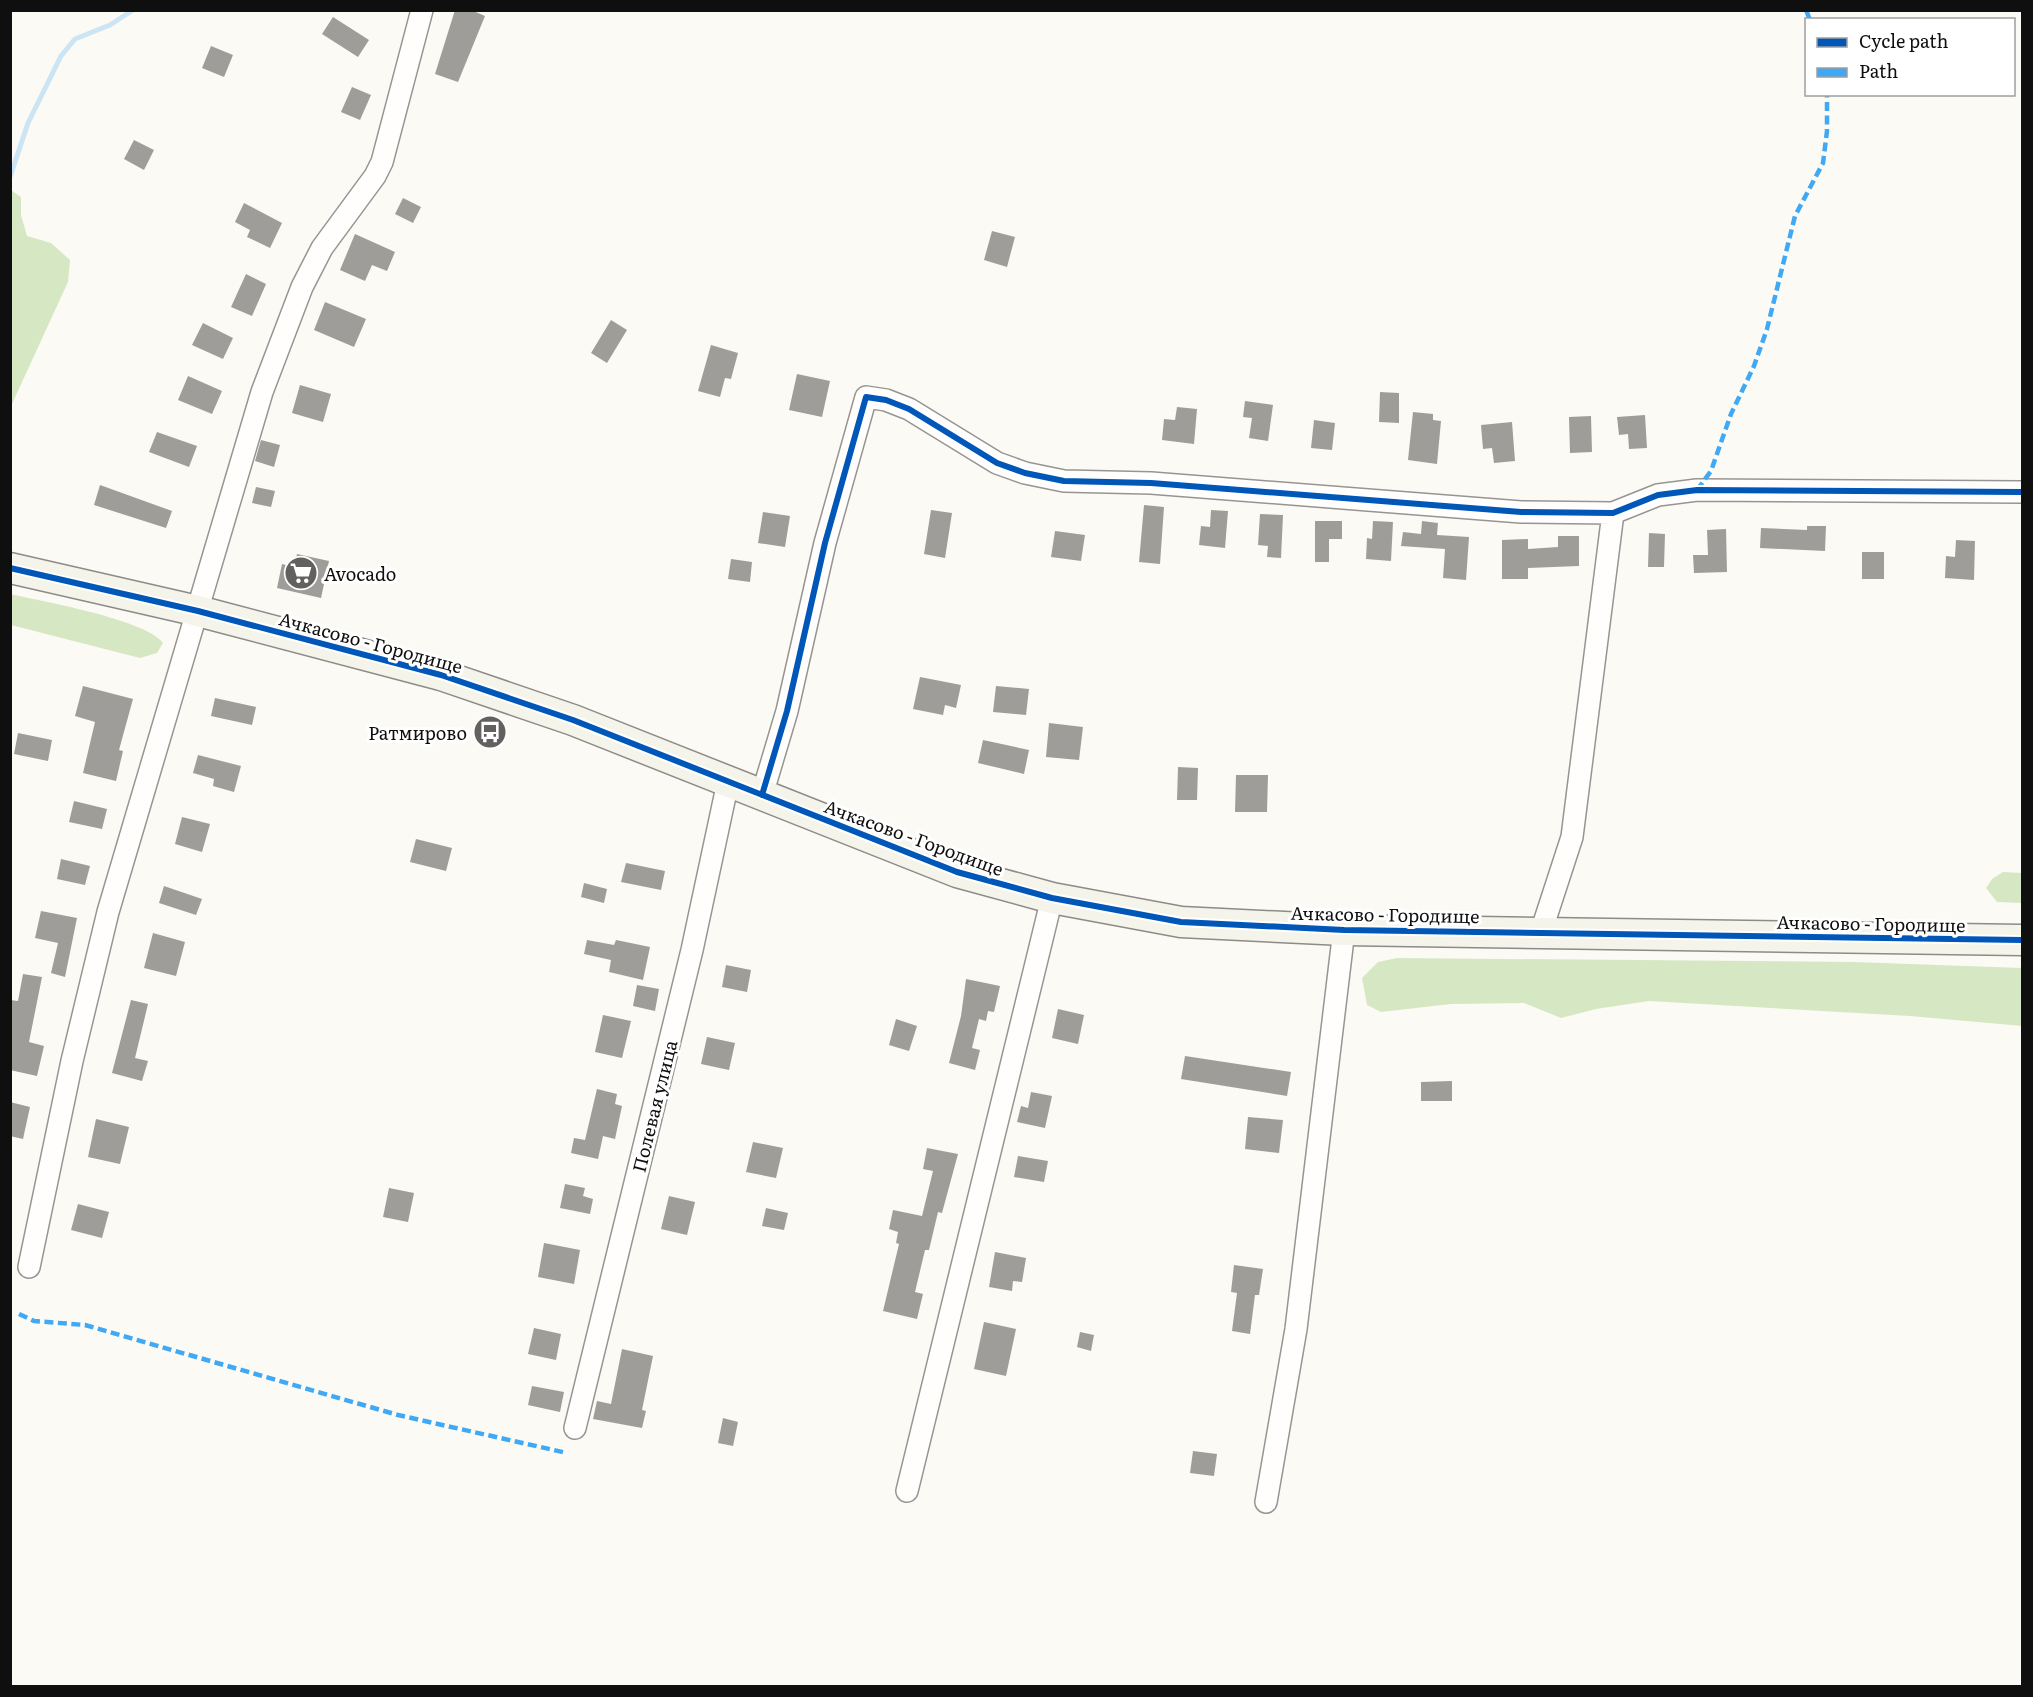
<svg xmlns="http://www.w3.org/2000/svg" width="2033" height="1697" viewBox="0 0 2033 1697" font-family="Literata,serif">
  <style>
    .forest { fill: #d5e8c3 }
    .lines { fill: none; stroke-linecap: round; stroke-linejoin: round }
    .stream { stroke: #cce5f5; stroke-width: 5 }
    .building { fill: #9f9d99 }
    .street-casing { stroke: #969592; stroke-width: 24 }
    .secondary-casing { stroke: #8c8b89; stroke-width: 33 }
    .street { stroke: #fffefd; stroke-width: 21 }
    .secondary { stroke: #f5f4eb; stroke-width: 30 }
    .quiet { stroke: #3fa9f5; stroke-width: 4.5; stroke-dasharray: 9 4.5; stroke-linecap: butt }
    .cycleway-casing { stroke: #fff; stroke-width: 10 }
    .cycleway { stroke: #0057b8; stroke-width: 6 }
    .labels { text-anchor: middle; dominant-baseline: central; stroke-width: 6; stroke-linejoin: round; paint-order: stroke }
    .poi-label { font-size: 18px; fill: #0f0f0f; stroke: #fff; text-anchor: start }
    .street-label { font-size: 18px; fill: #0f0f0f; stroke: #fff }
  </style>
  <rect width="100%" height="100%" fill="#fcfaf4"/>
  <path class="forest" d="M11,190L21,197V215L27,236L51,243L70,260L68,282L11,406Z
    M10,594C42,601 147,620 163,643L157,653L140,658L11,625Z
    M2003,872L2022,873V903L1997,902L1986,888L1992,879Z
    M1397,958L1855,962L2022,968V1026L1910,1016L1649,1001L1596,1009L1561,1018L1524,1003L1451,1004L1381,1012L1367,1005L1362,978L1378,962Z"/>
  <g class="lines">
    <path class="stream" d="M10,177L28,123L61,56L75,39L110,25L133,10"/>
  </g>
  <path class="building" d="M455,10H471L485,16L458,82L435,74Z
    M333,17L369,40L358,57L322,34Z
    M211,46L233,55L224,77L202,68Z
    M352,87L371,95L360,120L341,112Z
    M134,140L154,150L144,170L124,159Z
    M403,198L421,207L413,223L395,214Z
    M244,203L282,223L270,248L247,237L250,230L235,222Z
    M992,231L1015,237L1007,267L984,260Z
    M355,234L395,252L387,271L372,265L365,281L340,270Z
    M246,274L266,284L252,316L231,307Z
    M325,302L366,319L354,347L314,330Z
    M611,320L627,330L607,363L591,353Z
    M203,323L233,338L223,359L192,345Z
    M711,345L738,353L731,379L725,378L720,397L698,391Z
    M797,374L830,381L822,417L789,410Z
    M188,376L222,391L212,414L178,400Z
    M300,385L331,394L323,422L292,413Z
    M1380,392L1399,393V423L1379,422Z
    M1245,401L1273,405L1268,441L1249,438L1252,418L1243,417Z
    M1177,407L1197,409L1194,444L1162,440L1164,419L1175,420Z
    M1413,412L1433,414V420L1441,421L1437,464L1408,460Z
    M1645,415L1647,448L1629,449L1628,434L1619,435L1617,417Z
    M1591,416L1592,452L1570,453L1569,417Z
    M1314,420L1335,423L1332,450L1311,448Z
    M1512,422L1515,461L1494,463L1492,448L1483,449L1481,425Z
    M157,432L197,446L189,467L149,452Z
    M261,440L280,445L274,467L255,461Z
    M100,485L172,511L166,528L94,505Z
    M256,487L275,491L271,507L252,503Z
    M1144,505L1164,507L1160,564L1139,562Z
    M931,510L952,513L945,558L924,554Z
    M1211,510L1228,511L1225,548L1199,545L1201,526L1210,527Z
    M763,512L790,516L785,547L758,543Z
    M1260,514L1283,515L1281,558L1267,557L1268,546L1258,545Z
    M1315,521H1342V539H1329V562H1315Z
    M1373,521L1393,522L1391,561L1366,559L1367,538L1372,539Z
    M1422,521L1438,523L1437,535L1469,537L1466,580L1443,578L1445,549L1401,546L1403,532L1421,534Z
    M1807,526H1826L1825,551L1760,548L1761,528L1807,530Z
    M1726,529L1727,572L1694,573L1693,555H1708L1707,530Z
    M1055,531L1085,535L1081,561L1051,557Z
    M1649,533L1665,534L1664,567H1648Z
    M1558,536H1579V566L1528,568V579H1502V540L1528,539V549L1558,547Z
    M1956,540L1975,541L1974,580L1945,578L1946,556L1955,557Z
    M1862,552H1884V579H1862Z
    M297,554L329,561L321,598L277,588L282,564L294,567Z
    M731,559L752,562L750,582L728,579Z
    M920,677L961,685L956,708L945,705L943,715L913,709Z
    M83,686L133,699L119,750L123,751L116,781L83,773L95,722L75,716Z
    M996,686L1029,689L1026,715L993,712Z
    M215,698L256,707L252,725L211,716Z
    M1049,723L1083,727L1079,760L1046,757Z
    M18,733L52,740L48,761L14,754Z
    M983,740L1029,750L1024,774L978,763Z
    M198,755L241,766L234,792L213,786L214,779L193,773Z
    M1178,767L1198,768L1197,800H1177Z
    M1236,775H1268L1267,812H1235Z
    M74,801L107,809L102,829L69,822Z
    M182,817L210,824L202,852L175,844Z
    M416,839L452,848L446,871L410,862Z
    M61,859L90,866L85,885L57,879Z
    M626,863L665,871L661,890L621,882Z
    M584,883L607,889L604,903L581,897Z
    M164,886L202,899L196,915L159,903Z
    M41,911L77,918L65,977L51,973L58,943L35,938Z
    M153,933L185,942L176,976L144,968Z
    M587,940L614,945L616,940L650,947L643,980L609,972L611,960L584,954Z
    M726,965L751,970L747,992L722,987Z
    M23,974L42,977L29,1042L44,1046L37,1076L10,1070V1000L18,1001Z
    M966,979L1000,986L994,1012L988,1011L986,1021L979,1019L972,1048L980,1050L975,1070L949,1063L961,1016Z
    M637,985L659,989L655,1011L633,1006Z
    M131,1000L148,1004L135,1058L148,1061L142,1081L112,1073Z
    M1058,1009L1084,1015L1078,1044L1052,1038Z
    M603,1015L631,1021L622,1058L595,1052Z
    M896,1019L917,1026L909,1051L889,1045Z
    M707,1037L735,1043L729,1070L701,1064Z
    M1185,1056L1291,1072L1287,1096L1181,1079Z
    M1452,1081V1101H1421V1082Z
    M597,1089L617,1094L615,1104L622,1106L615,1139L603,1136L598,1159L571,1153L574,1138L585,1140Z
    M1031,1092L1052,1096L1045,1128L1017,1122L1021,1106L1028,1108Z
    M10,1102L30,1107L23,1139L10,1136Z
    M1248,1117L1283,1120L1279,1153L1245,1149Z
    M96,1119L129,1127L120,1164L88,1157Z
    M753,1142L783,1148L776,1178L746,1172Z
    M927,1148L958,1154L942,1213L938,1212L929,1250H925L915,1292L923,1294L917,1319L883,1311L899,1244L896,1243L898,1232L889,1229L893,1210L922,1216L933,1171L923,1169Z
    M1018,1156L1048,1161L1044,1182L1014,1177Z
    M565,1184L585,1188L583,1196L593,1199L590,1214L560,1208Z
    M389,1188L414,1193L408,1222L383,1217Z
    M669,1196L695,1202L687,1235L661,1229Z
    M78,1204L109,1212L102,1238L71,1230Z
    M766,1208L788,1213L784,1230L762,1226Z
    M544,1243L580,1250L574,1284L538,1277Z
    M995,1252L1026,1258L1022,1282L1013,1281L1012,1291L989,1287Z
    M1234,1265L1263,1269L1259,1295H1255L1250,1334L1232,1331L1237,1293L1231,1292Z
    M984,1322L1016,1329L1006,1376L974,1369Z
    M534,1328L561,1334L556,1360L528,1354Z
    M1080,1332L1094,1335L1091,1351L1077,1347Z
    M622,1349L653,1356L642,1410L646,1411L642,1428L593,1419L597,1401L611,1404Z
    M532,1386L564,1392L560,1412L528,1405Z
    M723,1418L738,1422L733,1446L718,1443Z
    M1193,1451L1217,1454L1214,1476L1190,1473Z"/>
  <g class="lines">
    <g class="street-casing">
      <path id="street" d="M762,795L787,711L825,543L866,397L886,400L909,409L997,463L1025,473L1064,481L1151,483L1521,512L1613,513L1658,495L1697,490L2022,492
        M1541,932L1572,837L1613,513
        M29,1267L72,1061L108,912L262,392L302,287L322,248L375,176L382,162L422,10
        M575,1428L692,950L728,782
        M907,1491L1052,898
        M1266,1502L1296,1329L1344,930"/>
    </g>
    <g class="secondary-casing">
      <path id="secondary" d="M10,568L198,611L441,675L573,720L957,872L1052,898L1181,922L1344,930L2022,940"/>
    </g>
    <use href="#street" class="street"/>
    <use href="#secondary" class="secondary"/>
    <path class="quiet" d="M1806,10L1810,20
      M1697,490L1711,471L1731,414L1754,366L1767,329L1795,216L1823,163L1827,131V94
      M19,1314L34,1321L85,1325L398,1415L567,1453"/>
    <g class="cycleway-casing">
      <path id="cycleway" d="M10,568L198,611L441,675L573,720L957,872L1052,898L1181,922L1344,930L2022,940
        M762,795L787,711L825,543L866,397L886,400L909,409L997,463L1025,473L1064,481L1151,483L1521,512L1613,513L1658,495L1697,490L2022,492"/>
    </g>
    <use href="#cycleway" class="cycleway"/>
  </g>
  <defs>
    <g id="supermarket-disc" transform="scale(1.725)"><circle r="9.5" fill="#62615f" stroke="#fff"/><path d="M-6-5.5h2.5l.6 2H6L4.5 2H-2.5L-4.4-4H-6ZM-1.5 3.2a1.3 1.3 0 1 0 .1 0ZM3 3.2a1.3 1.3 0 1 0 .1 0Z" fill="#fff"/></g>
    <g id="bus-disc" transform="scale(1.725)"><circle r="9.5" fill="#62615f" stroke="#fff"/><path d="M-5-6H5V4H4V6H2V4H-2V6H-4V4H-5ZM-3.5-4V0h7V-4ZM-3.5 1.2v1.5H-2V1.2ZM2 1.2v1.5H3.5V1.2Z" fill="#fff"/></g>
  </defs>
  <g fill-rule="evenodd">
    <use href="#supermarket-disc" x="301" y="573"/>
    <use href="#bus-disc" x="490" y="732"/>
  </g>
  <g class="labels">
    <g class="poi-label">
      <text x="324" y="573">Avocado</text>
      <text x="467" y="732" text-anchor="end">Ратмирово</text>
    </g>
    <g class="street-label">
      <text transform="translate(371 642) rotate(15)">Ачкасово - Городище</text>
      <text transform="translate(914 837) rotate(20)">Ачкасово - Городище</text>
      <text transform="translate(1385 914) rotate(1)">Ачкасово - Городище</text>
      <text transform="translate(1871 923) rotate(1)">Ачкасово - Городище</text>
      <text transform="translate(654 1106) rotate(-76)">Полевая улица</text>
    </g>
  </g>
  <rect width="2033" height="1697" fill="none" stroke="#0f0f0f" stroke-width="24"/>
  <rect x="1805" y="18" width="210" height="78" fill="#ffffff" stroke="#9f9f9f" stroke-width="1.5"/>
  <rect x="1817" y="38" width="30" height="9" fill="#0057b8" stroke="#9f9f9f" stroke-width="1.5"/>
  <text x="1859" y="48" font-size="18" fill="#0f0f0f">Cycle path</text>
  <rect x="1817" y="68" width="30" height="9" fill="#3fa9f5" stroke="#9f9f9f" stroke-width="1.5"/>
  <text x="1859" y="78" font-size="18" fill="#0f0f0f">Path</text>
</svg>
